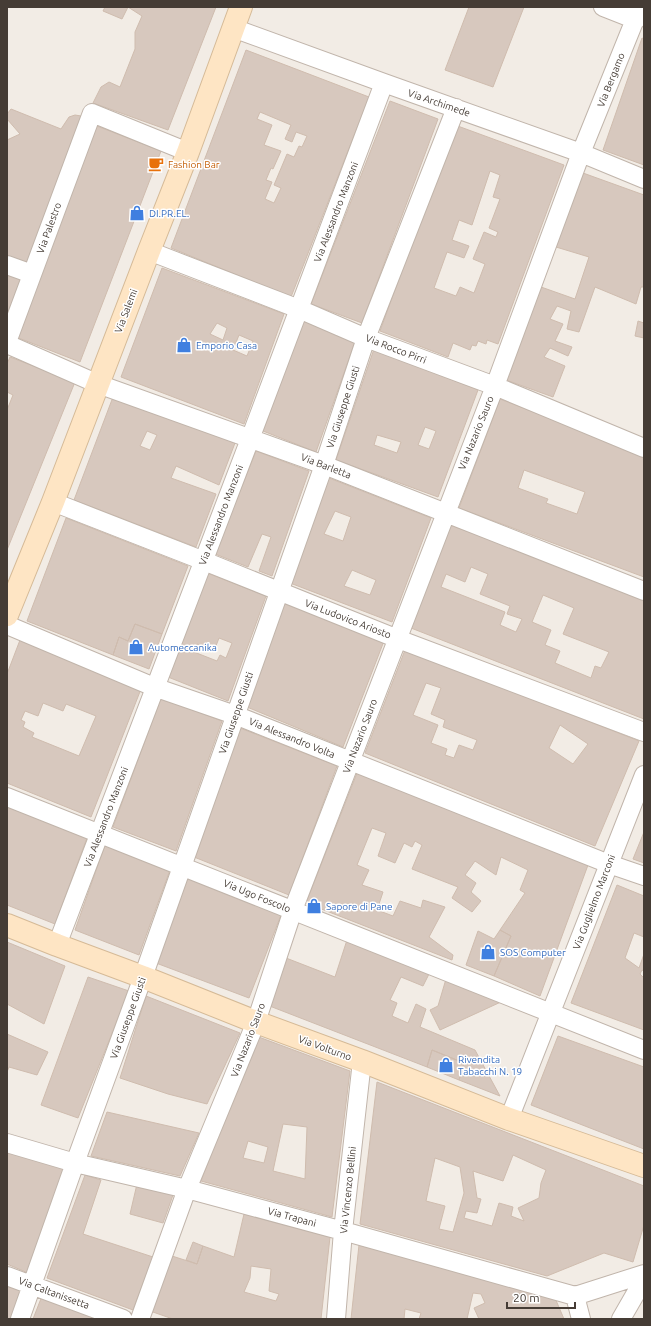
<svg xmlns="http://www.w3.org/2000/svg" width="651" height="1326" viewBox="0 0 651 1326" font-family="Ubuntu,sans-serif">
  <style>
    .building { fill: #d7c8be; stroke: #cfbcae; fill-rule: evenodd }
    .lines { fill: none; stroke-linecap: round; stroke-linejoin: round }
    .street-casing { stroke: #c1b5ab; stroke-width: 20 }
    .secondary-casing { stroke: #d5ba97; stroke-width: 24 }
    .street { stroke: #fff; stroke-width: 18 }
    .secondary { stroke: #fee5c4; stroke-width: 22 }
    .labels { text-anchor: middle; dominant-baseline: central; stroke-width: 3; stroke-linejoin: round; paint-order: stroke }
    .street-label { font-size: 10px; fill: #453c35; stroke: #fff }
    .food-label { font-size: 10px; fill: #c56008; stroke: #fff; text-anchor: start }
    .shop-label { font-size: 10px; fill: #366cbe; stroke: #fff; text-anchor: start }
  </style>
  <rect width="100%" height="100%" fill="#f2ece5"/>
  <path class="building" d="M105,7H128L122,19L103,11Z
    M128,7H216L168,130L93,103L101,87L109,82L120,87L135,49V32L142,16Z
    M469,7H524L493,87L445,70Z
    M642,38L644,39V165L603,150Z
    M246,50L369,97L291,297L171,248ZM260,112L291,125L285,139L292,142L296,132L307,136L302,147L299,146L294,157L287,154L274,185L281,188L274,203L265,199L272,182L266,180L271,168L273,169L281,151L264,145L272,125L257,119Z
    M390,101L438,119L362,323L311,304Z
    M11,109L61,129L69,117L75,115L81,116L26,265L7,258V140L20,134L7,119V114Z
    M455,125L564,165L498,344L487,340L486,344L478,341L476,346L472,345L470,350L453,343L448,357L380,331ZM490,171L500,175L493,197L500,199L489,228L498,232L496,237L484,232L473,259L485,264L474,293L460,287L456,296L434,288L447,252L464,258L469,246L452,240L459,220L472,225Z
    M97,126L161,151L80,362L16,337Z
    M583,173L644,195V287H641L636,304L595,287L579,332L567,329L571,311L557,306L550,319L563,324L555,341L572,347L568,356L550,348L544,357L565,366L553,397L506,380L541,287L575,299L589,257L556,247Z
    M162,268L284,314L244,424L121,377ZM217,323L227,328L223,340L210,334ZM239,335L253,341L247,356L233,350Z
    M7,271L22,277L7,315Z
    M304,320L355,342L316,452L263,431Z
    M638,321L644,323V338L635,336Z
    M374,349L478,390L438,497L336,460ZM425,427L436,431L429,449L418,445ZM377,435L401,442L397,453L374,445Z
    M10,357L75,382L7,550V410L13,395L7,392V364Z
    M113,397L235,443L219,485L176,466L171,478L216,494L196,547L74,500ZM147,431L157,435L150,450L140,446Z
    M500,399L644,455V577L459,508ZM524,470L585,492L577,514L546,503L548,499L518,488Z
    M256,451L309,471L272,576L259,571L271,537L262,534L248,567L215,554Z
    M329,478L431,518L392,622L290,583ZM335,511L351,517L343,541L324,534ZM352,570L376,580L370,595L344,586Z
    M66,518L188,566L162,634L135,624L128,641L119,637L113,655L27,621Z
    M450,525L644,597V719L411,628ZM471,567L488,574L480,594L510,606L507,614L522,619L516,632L500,625L505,612L441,587L446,574L465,582ZM543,595L574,608L563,634L609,652L601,668L595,666L591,678L555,663L560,651L545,645L551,630L532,622Z
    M207,573L266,596L228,701L168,677ZM219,638L232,643L226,658L220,655L217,661L194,652L197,644L214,651Z
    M285,602L384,641L343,747L247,707Z
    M135,624L162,634L149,669L113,655L119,637L128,641Z
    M20,640L141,689L91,817L7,783V674ZM43,703L63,711L66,704L96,716L79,756L32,737L34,733L23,727L25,722L21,720L25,711L38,716Z
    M405,650L639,741L595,846L365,753ZM426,683L441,688L431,714L445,720L443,727L477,740L473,750L459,745L454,758L445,755L447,749L431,743L438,725L413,715ZM560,725L588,744L573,764L549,748Z
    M161,698L222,721L176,851L113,827Z
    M240,728L337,766L289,895L194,857Z
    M357,773L588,865L540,996L494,976L511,936L500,930L525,893L520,890L528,870L501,857L496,875L475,861L465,875L476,883L471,892L481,901L472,912L452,898L458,887L412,869L422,845L415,841L412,847L404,843L395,863L378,856L386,833L372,828L357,865L369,870L362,885L383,892L377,910L393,916L400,901L421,908L423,900L445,907L429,937L453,955L452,960L306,903Z
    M7,806L87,838L55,924L7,905Z
    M644,832V863L633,859Z
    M105,845L170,870L139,955L75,930Z
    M188,877L281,915L249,998L156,963Z
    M617,885L644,896V937L634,933L625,958L639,968L644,954V971L642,970L640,974L644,978V1030L571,1003Z
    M500,930L511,936L494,976L466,965L478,931L494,939Z
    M347,940L430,972L423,986L401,977L390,1000L397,1003L392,1016L408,1023L416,1004L426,1009L420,1027L475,1050L500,1096L459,1080L464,1063L432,1050L427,1067L267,1005L286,958L335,977Z
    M7,942L65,966L44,1024L7,1004Z
    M88,977L129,991L78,1118L41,1105Z
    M446,979L503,1001L440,1030L430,1010L438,1006Z
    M146,996L240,1033L207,1104L168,1094L120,1078Z
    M7,1034L48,1052L37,1075L9,1067L7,1072Z
    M256,1036L350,1071L332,1217L201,1181ZM283,1124L307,1127L305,1179L273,1171ZM248,1141L268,1147L264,1163L243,1158Z
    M558,1036L644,1067V1149L531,1105Z
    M432,1050L464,1063L459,1080L427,1067Z
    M377,1082L644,1186V1225L633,1262L604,1253L547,1276L360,1224ZM513,1155L546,1170L541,1183L539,1198L518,1208L524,1221L511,1216L513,1207L499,1203L492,1226L464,1218L466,1211L477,1213L481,1199L477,1198L473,1171L503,1181ZM435,1158L460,1167L464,1193L453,1232L439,1229L445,1206L426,1201Z
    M107,1112L199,1133L180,1176L91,1156Z
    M7,1150L65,1168L28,1273L7,1264Z
    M85,1175L101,1180L83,1234L153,1257L133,1310L47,1278Z
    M137,1184L173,1195L163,1223L130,1214Z
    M244,1214L330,1237L321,1319H173L150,1311L172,1256L197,1264L203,1246L234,1257ZM251,1266L271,1269L269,1291L279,1294L276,1301L244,1292L250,1278Z
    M193,1242L203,1246L197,1264L186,1260Z
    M359,1245L555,1298L564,1319H479L474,1308L485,1303L481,1294L473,1293L467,1319H419L421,1313L405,1309L404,1319H351Z
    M7,1283L22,1288L11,1319H7Z
    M42,1296L104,1319H33Z"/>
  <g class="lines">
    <g class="street-casing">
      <path id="street" d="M603,7L636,20
        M233,28L384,83L581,153L644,179
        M149,251L299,309L366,338L495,386L644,448
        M7,265L32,274
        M7,342L92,113L188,152
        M7,344L98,384L324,465L644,591
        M53,502L204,561L398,639L644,732
        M7,625L154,687L235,715L609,864L644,876
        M7,797L644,1050
        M57,945L250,439L384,83
        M509,1119L644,775
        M7,1143L75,1163L187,1189L343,1231L575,1296
        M7,1276L123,1319
        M575,1296L644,1274
        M575,1296L581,1319
        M20,1319L75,1163L143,977L324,465L366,338L456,108
        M140,1319L187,1189L256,1022L293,910L495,386L581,153L640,7
        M336,1319L343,1231L362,1061
        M621,1319L644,1279"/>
    </g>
    <g class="secondary-casing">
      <path id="secondary" d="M7,615L53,502L149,251L188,152L241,7
        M7,925L57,945L143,977L256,1022L362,1061L509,1119L644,1166"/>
    </g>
    <use href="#street" class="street"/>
    <use href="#secondary" class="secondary"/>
  </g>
  <defs>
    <g id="cafe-bare" transform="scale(1.2)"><path d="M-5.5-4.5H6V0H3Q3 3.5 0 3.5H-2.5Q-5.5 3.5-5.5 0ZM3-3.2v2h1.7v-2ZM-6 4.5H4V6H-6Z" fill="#e8710a" stroke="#fff" stroke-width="2.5" paint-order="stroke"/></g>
    <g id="shop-bare" transform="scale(1.2)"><path d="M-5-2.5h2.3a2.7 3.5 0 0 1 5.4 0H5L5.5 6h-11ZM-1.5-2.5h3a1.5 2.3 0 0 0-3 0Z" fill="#3f7fe0" stroke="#fff" stroke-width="2.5" paint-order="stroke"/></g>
  </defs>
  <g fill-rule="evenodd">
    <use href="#cafe-bare" x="156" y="164"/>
    <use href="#shop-bare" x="137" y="213"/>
    <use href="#shop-bare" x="184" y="345"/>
    <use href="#shop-bare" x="136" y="647"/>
    <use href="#shop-bare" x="314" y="906"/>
    <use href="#shop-bare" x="488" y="952"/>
    <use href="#shop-bare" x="446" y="1065"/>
  </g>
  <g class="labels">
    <g class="street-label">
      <text transform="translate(611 80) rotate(-68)">Via Bergamo</text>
      <text transform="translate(439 103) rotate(19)">Via Archimede</text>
      <text transform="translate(336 212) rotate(-69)">Via Alessandro Manzoni</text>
      <text transform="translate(49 228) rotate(-70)">Via Palestro</text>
      <text transform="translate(126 311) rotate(-69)">Via Salemi</text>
      <text transform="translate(396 349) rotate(21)">Via Rocco Pirri</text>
      <text transform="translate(343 407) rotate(-72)">Via Giuseppe Giusti</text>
      <text transform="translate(476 433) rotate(-68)">Via Nazario Sauro</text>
      <text transform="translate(326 466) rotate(21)">Via Barletta</text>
      <text transform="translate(221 515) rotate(-69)">Via Alessandro Manzoni</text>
      <text transform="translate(348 619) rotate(21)">Via Ludovico Ariosto</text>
      <text transform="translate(236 713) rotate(-71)">Via Giuseppe Giusti</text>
      <text transform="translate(360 736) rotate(-69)">Via Nazario Sauro</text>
      <text transform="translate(292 738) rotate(22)">Via Alessandro Volta</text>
      <text transform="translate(106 817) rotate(-69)">Via Alessandro Manzoni</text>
      <text transform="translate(257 896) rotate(22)">Via Ugo Foscolo</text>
      <text transform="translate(594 902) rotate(-69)">Via Guglielmo Marconi</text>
      <text transform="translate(128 1018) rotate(-70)">Via Giuseppe Giusti</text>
      <text transform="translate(248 1040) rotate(-69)">Via Nazario Sauro</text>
      <text transform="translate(325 1048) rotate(20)">Via Volturno</text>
      <text transform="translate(348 1190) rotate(-84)">Via Vincenzo Bellini</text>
      <text transform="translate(292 1217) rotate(15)">Via Trapani</text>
      <text transform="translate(54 1293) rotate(20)">Via Caltanissetta</text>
    </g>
    <g class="food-label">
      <text x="168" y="164">Fashion Bar</text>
    </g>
    <g class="shop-label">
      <text x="149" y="213">DI.PR.EL.</text>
      <text x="196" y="345">Emporio Casa</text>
      <text x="148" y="647">Automeccanika</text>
      <text x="326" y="906">Sapore di Pane</text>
      <text x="500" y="952">SOS Computer</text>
      <text x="458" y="1059">Rivendita<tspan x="458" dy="12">Tabacchi N. 19</tspan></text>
    </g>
  </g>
  <rect width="651" height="1326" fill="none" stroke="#453c35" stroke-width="16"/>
  <path d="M507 1302v6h68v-6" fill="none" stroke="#453c35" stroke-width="2"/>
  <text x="513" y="1302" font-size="12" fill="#453c35" stroke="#ffffff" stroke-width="3" paint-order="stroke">20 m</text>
</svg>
